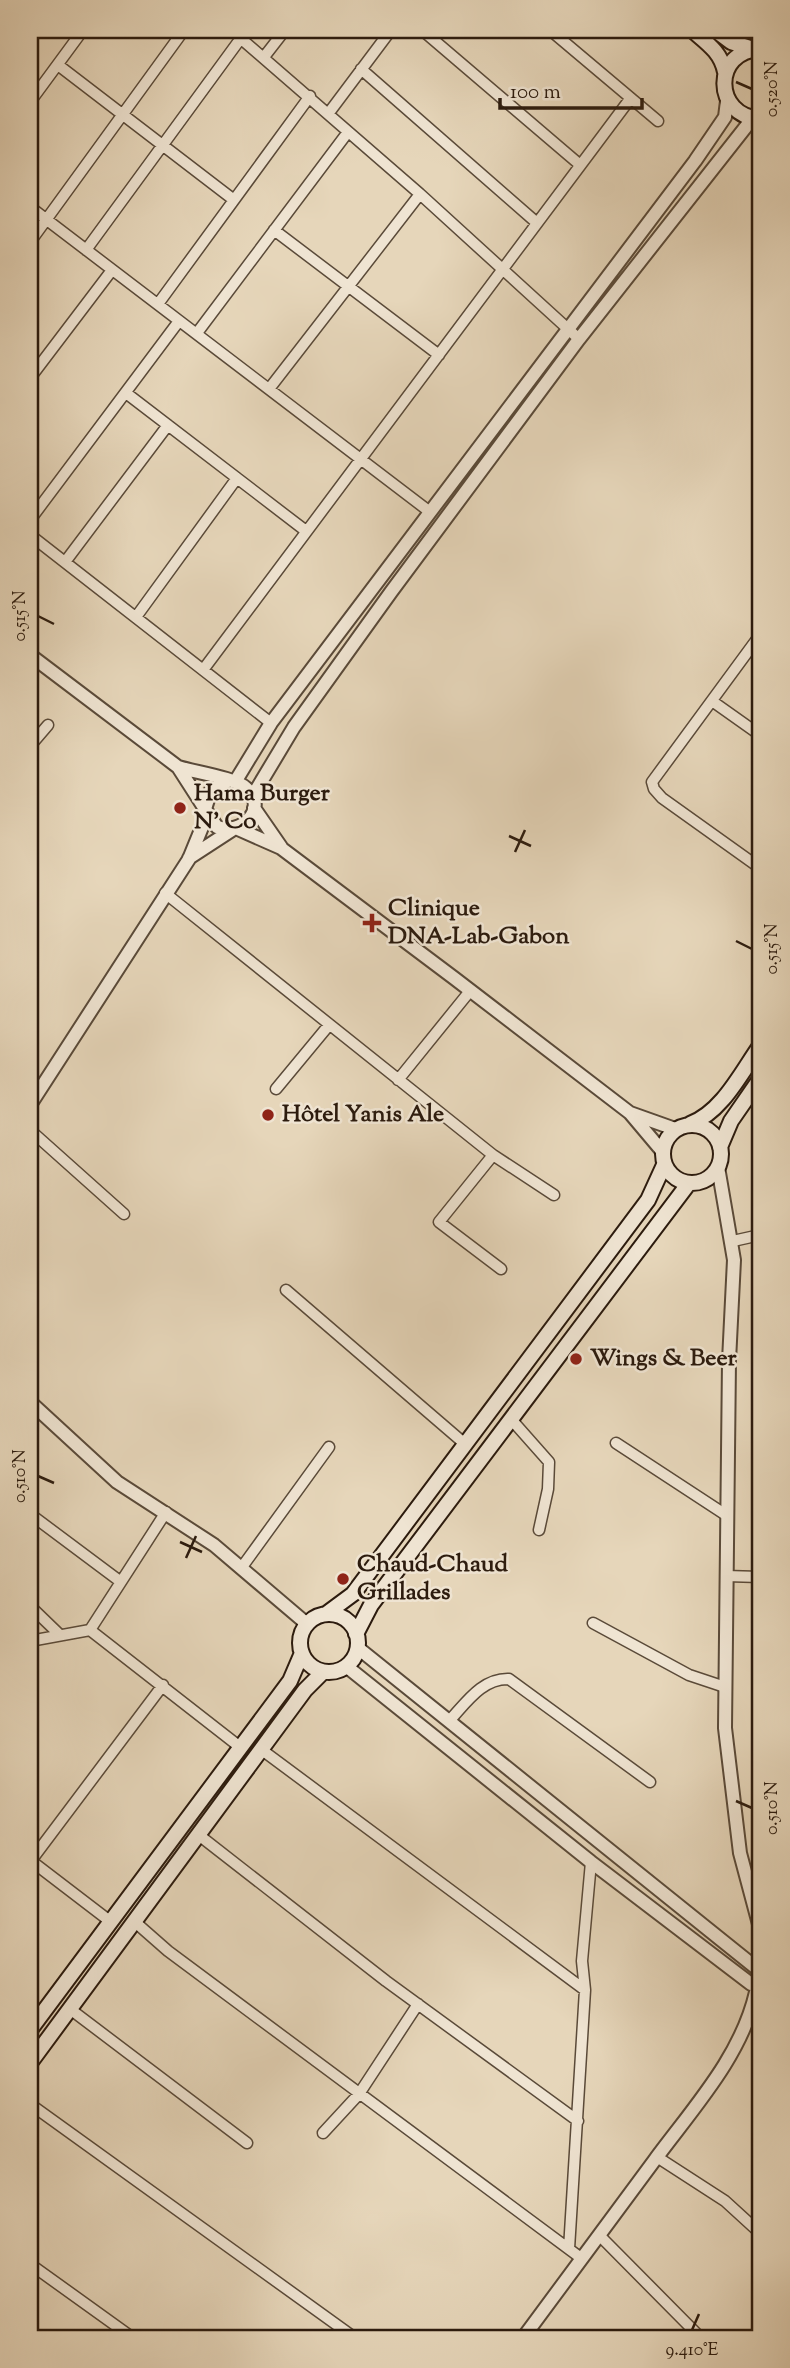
<svg xmlns="http://www.w3.org/2000/svg" width="790" height="2368" viewBox="0 0 790 2368" font-family="'Sorts Mill Goudy',serif">
  <style>
    .lines { fill: none; stroke-linecap: round; stroke-linejoin: round }
    .minor-casing { stroke: #5a4a39; stroke-width: 13 }
    .tertiary-casing { stroke: #5a4a39; stroke-width: 16 }
    .secondary-casing { stroke: #2c1b0e; stroke-width: 18 }
    .minor { stroke: #efe4d2; stroke-width: 10 }
    .tertiary { stroke: #efe4d2; stroke-width: 12 }
    .secondary { stroke: #efe4d2; stroke-width: 14 }
    .ticks { fill: none; stroke: #2c1b0e; stroke-width: 2.5 }
    .poi-dot { fill: #8f2418; stroke: #efe4d2; stroke-width: 2.5 }
    .labels { text-anchor: middle; dominant-baseline: central; stroke-width: 5; stroke-linejoin: round; paint-order: stroke }
    .poi-label { font-size: 24px; font-weight: bold; fill: #2c1b0e; stroke: #efe4d2; text-anchor: start }
    .neatline { fill: none; stroke: #2c1b0e; stroke-width: 2.5 }
    .ticks-label { font-size: 18px; text-anchor: middle; fill: #2c1b0e }
  </style>
  <rect width="100%" height="100%" fill="#e6d6ba"/>
  <filter id="stains"><feTurbulence type="fractalNoise" baseFrequency=".00286" numOctaves="4"/><feColorMatrix values="0 0 0 0 .2 0 0 0 0 .09 0 0 0 0 .02 0 0 0 .5 -.17"/></filter>
  <radialGradient id="worn" r=".72"><stop offset=".6" stop-color="#630" stop-opacity="0"/><stop offset="1" stop-color="#630" stop-opacity=".3"/></radialGradient>
  <g class="lines">
    <g class="minor-casing">
      <path id="minor" d="M231,30L420,194L579,339
        M422,30L579,164
        M550,30L658,121
        M264,57L285,30
        M58,65L234,200
        M361,69L537,223
        M30,102L83,30
        M328,114L391,30
        M30,207L430,512
        M274,230L439,355
        M30,242L184,30
        M86,250L241,38
        M158,304L310,96
        M197,333L348,132
        M30,378L112,270
        M269,389L420,194
        M126,393L306,531
        M30,520L179,321
        M30,535L271,723
        M65,562L168,425
        M136,617L237,478
        M760,635L652,782L654,789L662,798L760,868
        M203,670L630,99
        M712,701L760,735
        M30,746L48,725
        M165,893L493,1155L439,1222L501,1269
        M398,1080L470,991
        M276,1089L329,1025
        M30,1130L124,1214
        M493,1155L554,1195
        M733,1241L760,1235
        M286,1290L465,1444
        M511,1419L549,1462L548,1489L539,1530
        M616,1443L726,1515
        M30,1514L121,1582
        M242,1567L329,1447
        M726,1576L760,1577
        M30,1606L60,1635
        M593,1623L689,1675L725,1687
        M90,1630L166,1512
        M30,1641L90,1630L240,1747
        M449,1721C466,1703 482,1678 509,1679L650,1782
        M262,1750L585,1990
        M200,1836L386,1981L578,2121
        M30,1860L111,1922
        M30,1862L163,1685
        M135,1922L168,1951L581,2258
        M70,2009L247,2143
        M30,2104L355,2338
        M323,2133L359,2094L418,2004
        M657,2157L725,2201L760,2233
        M599,2235L701,2338
        M569,2249L585,1990L582,1961L591,1862
        M30,2264L133,2338"/>
    </g>
    <g class="tertiary-casing">
      <path id="tertiary" d="M30,655L178,767L205,809
        M178,767C194,772 236,778 246,788C269,808 242,836 217,827L205,809L211,790L228,781
        M235,782L271,723L695,161L725,117L727,101
        M254,800L255,792L294,727L391,592L579,339L752,119
        M254,808L281,847
        M238,829L281,848L454,978L630,1113L662,1151
        M189,858L232,830
        M30,1105L189,859L207,815
        M630,1113L675,1129
        M718,1167L734,1260L729,1361L725,1728L740,1853L760,1928
        M30,1402L117,1482L214,1545L307,1624
        M358,1648L760,1971
        M346,1666L591,1862L751,1984
        M523,2338C567,2279 610,2220 654,2161C693,2108 741,2057 756,1992"/>
    </g>
    <g class="secondary-casing">
      <path id="secondary" d="M692,30C707,43 721,52 725,72
        M715,30L731,42L753,49
        M760,49C712,51 713,116 760,119
        M690,1124C722,1112 741,1073 760,1046
        M663 1154a29 29 0 1 1 58 0a29 29 0 1 1-58 0Z
        M720,1147L731,1121L760,1079
        M326,1614L353,1594L648,1200L664,1165
        M300 1643a29 29 0 1 1 58 0a29 29 0 1 1-58 0Z
        M356,1634L371,1605L689,1183
        M30,2030L290,1681L302,1653
        M30,2063L305,1690L323,1672"/>
    </g>
    <use href="#minor" class="minor"/>
    <use href="#tertiary" class="tertiary"/>
    <use href="#secondary" class="secondary"/>
  </g>
  <path class="ticks" d="M736,82L752,89M38,616L54,624M509,836L531,846M515,852L525,830M736,941L752,949M38,1476L54,1483M180,1542L202,1552M186,1558L196,1536M736,1801L752,1808M692,2330L699,2314"/>
  <g class="poi-dot">
    <circle cx="180" cy="808" r="7"/>
    <path d="M368.5 912.5h7v7h7v7h-7v7h-7v-7h-7v-7h7z"/>
    <circle cx="268" cy="1115" r="7"/>
    <circle cx="576" cy="1359" r="7"/>
    <circle cx="343" cy="1579" r="7"/>
  </g>
  <g class="labels">
    <g class="poi-label">
      <text x="194" y="794">Hama Burger<tspan x="194" dy="28">N' Co</tspan></text>
      <text x="388" y="909">Clinique<tspan x="388" dy="28">DNA-Lab-Gabon</tspan></text>
      <text x="282" y="1115">Hôtel Yanis Ale</text>
      <text x="590" y="1359">Wings &amp; Beer</text>
      <text x="357" y="1565">Chaud-Chaud<tspan x="357" dy="28">Grillades</tspan></text>
    </g>
  </g>
  <rect width="790" height="2368" fill="none" stroke="#e6d6ba" stroke-width="77"/>
  <path d="M500 98v10h142v-10" fill="none" stroke="#2c1b0e" stroke-width="3.5"/>
  <text x="510" y="98" font-size="21" fill="#2c1b0e" stroke="#efe4d2" stroke-width="5" paint-order="stroke">100 m</text>
  <rect x="38" y="38" width="714" height="2292" class="neatline"/>
  <g class="ticks-label">
    <text transform="translate(771 89) rotate(-90)" y="6">0.520°N</text>
    <text transform="translate(19 616) rotate(-90)" y="6">0.515°N</text>
    <text transform="translate(771 949) rotate(-90)" y="6">0.515°N</text>
    <text transform="translate(19 1476) rotate(-90)" y="6">0.510°N</text>
    <text transform="translate(771 1808) rotate(-90)" y="6">0.510°N</text>
    <text x="692" y="2355">9.410°E</text>
  </g>
  <rect width="100%" height="100%" filter="url(#stains)"/>
  <rect width="100%" height="100%" fill="url(#worn)"/>
</svg>
